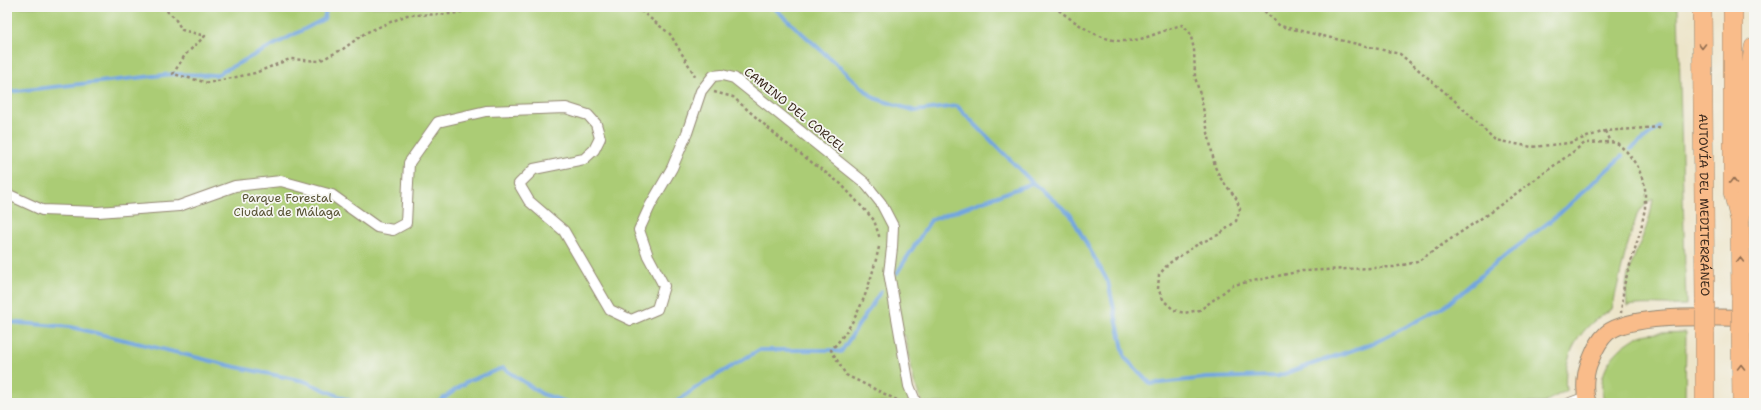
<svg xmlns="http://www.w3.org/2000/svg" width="1761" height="410" viewBox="0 0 1761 410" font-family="'Shantell Sans',sans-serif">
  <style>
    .green { fill: #abcc74; stroke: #737b49 }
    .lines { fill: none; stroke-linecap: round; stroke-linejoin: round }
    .stream { stroke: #72a6df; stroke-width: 4 }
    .minor-casing { stroke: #948874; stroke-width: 12 }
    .primary-casing { stroke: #948874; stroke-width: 18 }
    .motorway-casing { stroke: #948874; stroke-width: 20 }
    .path { stroke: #948874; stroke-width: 2.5; stroke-dasharray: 3 3; stroke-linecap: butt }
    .minor { stroke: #fff; stroke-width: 10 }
    .primary { stroke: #f9bc8a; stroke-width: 16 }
    .motorway { stroke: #f9bc8a; stroke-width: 19 }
    .motorway-bridge-casing { stroke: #948874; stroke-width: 20; stroke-linecap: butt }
    .motorway-bridge { stroke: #f9bc8a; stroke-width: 19 }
    .oneway { stroke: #906c4f }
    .labels { text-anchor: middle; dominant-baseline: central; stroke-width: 3.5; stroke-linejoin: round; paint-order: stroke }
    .street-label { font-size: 12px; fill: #3b2a1e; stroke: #f6f6f2 }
    .park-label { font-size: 12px; fill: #575234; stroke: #f6f6f2 }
  </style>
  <rect width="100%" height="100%" fill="#f6f6f2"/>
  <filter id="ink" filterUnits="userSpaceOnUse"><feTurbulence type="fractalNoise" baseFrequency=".025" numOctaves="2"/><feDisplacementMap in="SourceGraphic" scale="8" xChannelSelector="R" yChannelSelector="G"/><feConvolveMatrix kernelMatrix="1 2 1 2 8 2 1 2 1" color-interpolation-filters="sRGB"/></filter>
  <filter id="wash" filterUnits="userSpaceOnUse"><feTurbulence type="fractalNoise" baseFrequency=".012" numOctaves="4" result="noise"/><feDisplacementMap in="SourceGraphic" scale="16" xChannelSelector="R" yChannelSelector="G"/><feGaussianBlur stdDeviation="0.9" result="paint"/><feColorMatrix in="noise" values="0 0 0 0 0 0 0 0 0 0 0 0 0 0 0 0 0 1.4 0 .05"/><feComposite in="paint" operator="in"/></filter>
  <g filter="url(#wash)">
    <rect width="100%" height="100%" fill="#ede5ca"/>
    <path class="green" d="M7,7H1678L1686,305C1666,306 1647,303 1627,306C1626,296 1625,286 1628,275C1635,249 1651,226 1653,198L1638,212L1626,250L1612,309C1580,326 1562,355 1566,391L1550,399L1545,403H922L914,381L905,335L893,336L906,392L911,403H7Z
      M1686,332L1685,403H1605C1595,380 1609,355 1629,342C1632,340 1636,337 1640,336C1650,332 1674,333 1686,332Z"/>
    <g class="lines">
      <path class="stream" d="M773,7L874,98L915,111L957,106L1033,183L1070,214L1108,282L1125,358L1151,384L1206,378L1278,376L1376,342L1443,308L1497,262L1558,215L1622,156
        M7,92L173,74L216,75L324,19L327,7
        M1631,149L1660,127
        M897,273L931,220L1033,183
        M7,322L71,327L236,367L304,381L355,403
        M437,403L468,381L503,368L542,394L569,403
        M675,403L697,387L759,350H831L841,352L881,291"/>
    </g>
  </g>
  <g filter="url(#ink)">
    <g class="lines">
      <g class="minor-casing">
        <path id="minor" d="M7,194L42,210L98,212L179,206L235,186L281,181L332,195L377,227L393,230L406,223L409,163L438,122L486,111L566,108L588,115L596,124L600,138L594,150L584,159L534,169L519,184L529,201L564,231L610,310L631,320L657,309L664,286L648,256L639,230L650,206L672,168L687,133L701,91L713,76L722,75L734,78L865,183L881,203L893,226L892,248L889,273L909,386L916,403
          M1570,403L1586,397"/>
      </g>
      <g class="primary-casing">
        <path id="primary" d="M1588,403C1583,390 1585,371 1591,359C1595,349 1599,340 1607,333C1634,312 1719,318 1754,318"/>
      </g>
      <g class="motorway-casing">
        <g id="motorway">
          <path id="s1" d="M1702,7L1705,300"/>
          <path d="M1733,7V192L1740,220L1741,299"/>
          <path d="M1740,218L1747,193V121L1751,67L1754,47"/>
          <path d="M1741,331L1742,403"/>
          <path d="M1705,403V332"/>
        </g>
      </g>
      <path class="path" d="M162,7L174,17L182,30L205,36L185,55L173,74L208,83L255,73L290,59L319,61L343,49L365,33L407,15L452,14L483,7
        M563,7H588
        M636,7L670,34L697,79
        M1054,7C1074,21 1099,42 1125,41C1143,41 1161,31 1178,26L1183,25L1190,33L1194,49L1195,77L1201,98L1215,167L1221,179L1236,198L1240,209L1236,221L1220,234L1198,244L1168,264L1159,275L1158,289L1164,301L1174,310L1184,313L1200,310L1233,285L1302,271L1394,267L1417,262L1492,211L1585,143L1610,142L1617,143L1627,152L1638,167L1645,186V208L1641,229L1624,285L1621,313
        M1260,7L1280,26L1400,54L1454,100L1495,140L1532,147L1569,143L1605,131L1660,127
        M714,92L733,97L783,141L841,184L874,220L880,239
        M1605,131L1610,142
        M879,247C870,286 859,321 831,350L846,375L899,401L904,402"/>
      <use href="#minor" class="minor"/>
      <use href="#primary" class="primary"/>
      <use href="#motorway" class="motorway"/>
      <g class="motorway-bridge-casing">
        <path id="motorway-bridge" d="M1741,299V331
          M1705,300V332"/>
      </g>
      <use href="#motorway-bridge" class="motorway-bridge"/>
    </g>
    <defs><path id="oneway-chevron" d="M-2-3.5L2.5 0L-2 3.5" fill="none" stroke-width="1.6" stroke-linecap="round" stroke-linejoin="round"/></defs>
    <g class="oneway">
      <use href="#oneway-chevron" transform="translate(1702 46) rotate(90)"/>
      <use href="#oneway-chevron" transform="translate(1733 181) rotate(-90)"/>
      <use href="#oneway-chevron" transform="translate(1740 260) rotate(-91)"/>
      <use href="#oneway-chevron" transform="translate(1741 367) rotate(-90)"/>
    </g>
  </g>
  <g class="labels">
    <g class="street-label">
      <text transform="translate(795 110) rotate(39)">CAMINO DEL CORCEL</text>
      <text stroke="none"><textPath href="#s1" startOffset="198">AUTOVÍA DEL MEDITERRÁNEO</textPath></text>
    </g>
    <g class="park-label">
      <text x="287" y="198">Parque Forestal<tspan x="287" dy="14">Ciudad de Málaga</tspan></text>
    </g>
  </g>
  <rect width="1761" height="410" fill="none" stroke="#f6f6f2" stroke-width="24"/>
</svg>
